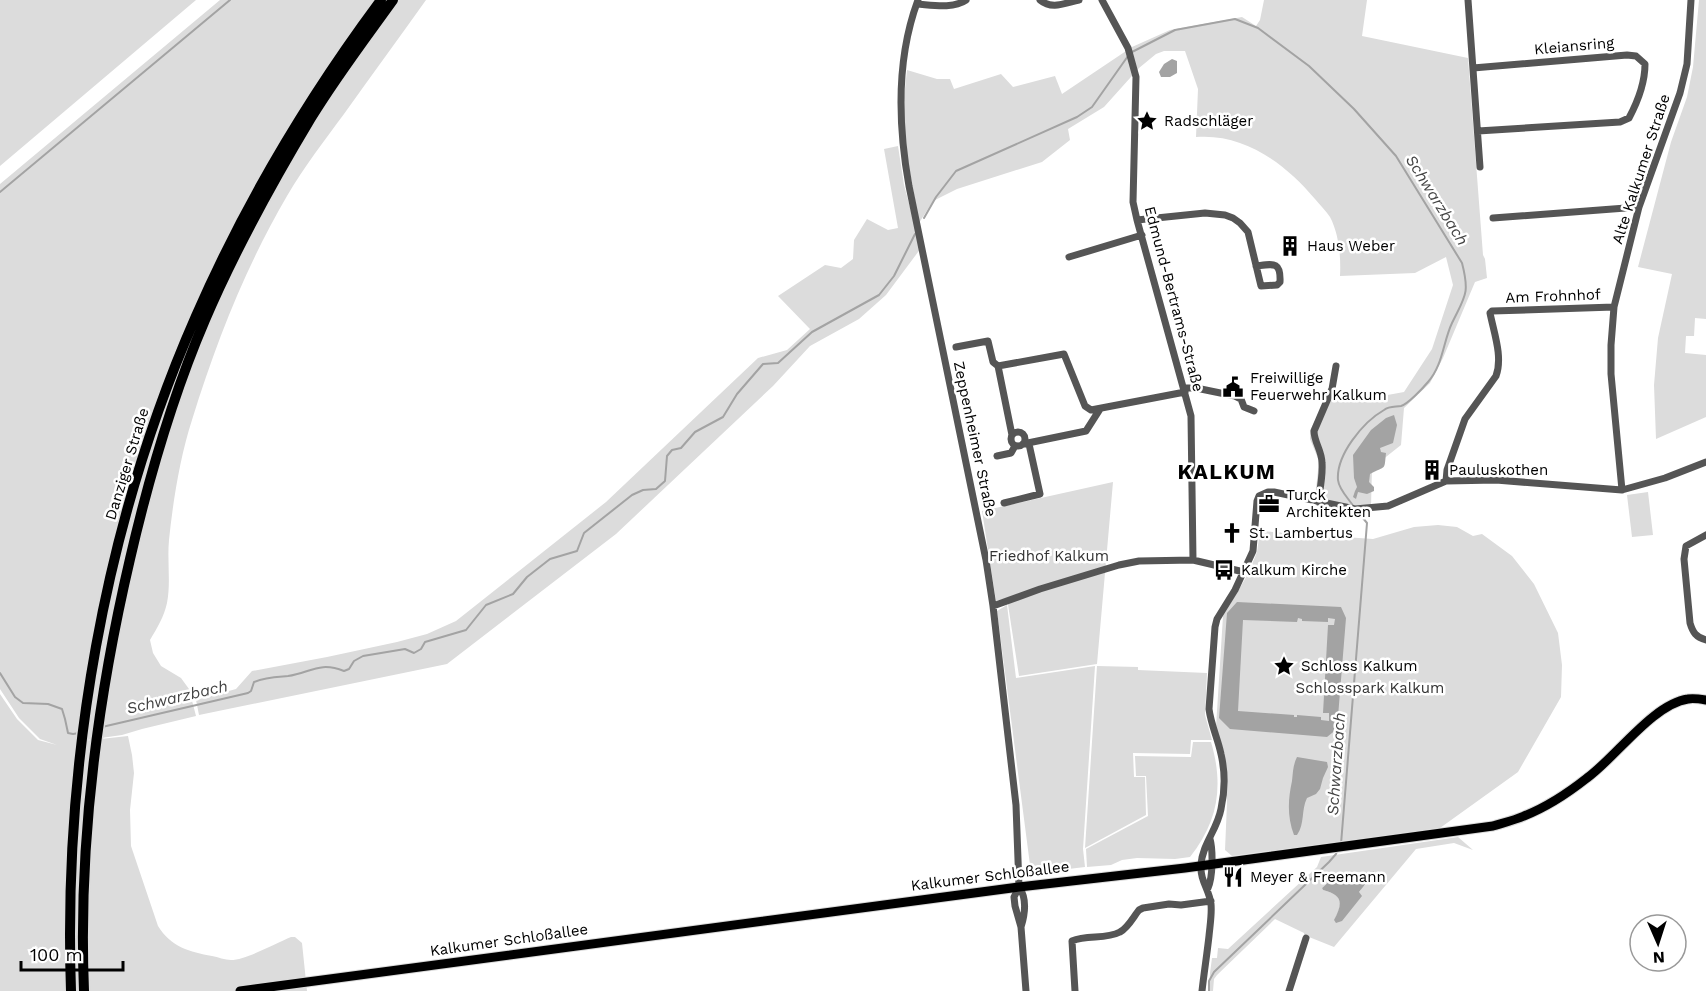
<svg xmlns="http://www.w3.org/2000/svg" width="1706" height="991" viewBox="0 0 1706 991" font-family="'Work Sans',sans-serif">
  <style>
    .green { fill: #dcdcdc; fill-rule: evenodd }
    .water { fill: #a3a3a3; fill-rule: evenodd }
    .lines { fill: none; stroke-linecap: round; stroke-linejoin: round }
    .stream { stroke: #a3a3a3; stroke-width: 2 }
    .major-casing { stroke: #dbdbdb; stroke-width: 11 }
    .highway-casing { stroke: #dbdbdb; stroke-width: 13 }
    .minor { stroke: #555; stroke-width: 7 }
    .major { stroke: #000; stroke-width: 9 }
    .highway { stroke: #000; stroke-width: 10 }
    .labels { text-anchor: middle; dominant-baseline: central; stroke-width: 5; stroke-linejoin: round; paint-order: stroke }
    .street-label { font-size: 15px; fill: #000; stroke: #fff }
    .poi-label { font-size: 15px; fill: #000; stroke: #fff; text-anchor: start }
    .park-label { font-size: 15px; fill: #333; stroke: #fff }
    .water-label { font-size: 16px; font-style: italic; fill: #444; stroke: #fff }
    .district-label { font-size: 21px; font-weight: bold; letter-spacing: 1.5px; fill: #000; stroke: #fff }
  </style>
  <rect width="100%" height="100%" fill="#fff"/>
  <path class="green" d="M0,0H196L0,166Z
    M220,0H426C399,38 371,76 344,114C324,141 304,167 287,196C246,266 216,342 192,420C180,457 173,501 169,540C167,561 171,582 167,603C164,617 157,628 150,640L153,653L161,666L181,678L189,689L196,716L142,729L122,735L73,742L128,736L132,755L134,773L130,810L131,846L158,926C171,947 190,952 212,956C218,957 225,960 231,960C246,960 276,943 291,937H295L302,943L307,991H0V694L17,719L38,740L57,745L40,739L19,718L0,689V184Z
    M1264,0H1367L1362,36L1468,58L1483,255L1485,259L1487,278L1475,282L1443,358L1430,383L1404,408L1401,445L1372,468L1371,507L1348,505L1315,498L1319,461L1310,439V431L1327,395L1328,388L1382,396L1404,392L1432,349L1453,285L1446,257L1415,273L1340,276C1341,257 1339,234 1330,217C1326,211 1320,205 1315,199C1286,164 1244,133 1196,137L1198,89L1185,51H1164L1156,54L1139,68L1104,107L1068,129L1070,140L1042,162L957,189L933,201L919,223L907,155L903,107L907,70L937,79H950L954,89L1001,74L1013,87L1055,76L1062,94L1132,47L1170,30L1242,17L1256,26L1260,20Z
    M1699,0H1706V319L1695,318L1694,336H1686L1685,353L1706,355V417L1656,439L1654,385L1658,338L1672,274L1638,267L1671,142L1687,97L1693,67Z
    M898,146L904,185L921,248L886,295L859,319L810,346L773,386L616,534L447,664L199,715L196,700L236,689L252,671L327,657L397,642L427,634L456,621L606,502L758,358L787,350L810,329L778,296L825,265L841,268L853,259L854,240L867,219L888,230L898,228L884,149Z
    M1113,482L1097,664L1019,676L1007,598L996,601L982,511Z
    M1648,492L1653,535L1632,537L1627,495Z
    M1438,525L1457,527L1473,536L1482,534L1512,556L1534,584L1558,633L1562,665L1561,697L1518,772L1440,828L1232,856L1225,850L1227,803L1224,752L1216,727L1223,616L1248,574L1257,552L1260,531L1373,539L1414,527Z
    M1007,605L1016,678L1095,666L1083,849L1085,867L1052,871H1035L1030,865L997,611Z
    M1097,666L1138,667V670L1207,673L1205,715L1212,740H1191L1190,754L1133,753L1134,777H1145L1146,815L1085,848Z
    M1193,742H1211C1224,786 1218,822 1190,857L1175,859L1137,858L1122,860L1111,865L1087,867L1086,849L1148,816L1146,776H1136L1135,756L1191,757Z
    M1458,837L1473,850L1454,843L1416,849L1334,947L1304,935V933L1275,919L1217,975L1214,979L1213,991H1209L1210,973L1212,958H1217L1218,948L1228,949L1317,867L1321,857ZM1358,872L1372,877L1334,921C1343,903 1344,895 1323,890L1322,888L1333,878L1347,876Z"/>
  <path class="water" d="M1172,59L1177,61V73L1170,77H1161L1159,72L1164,64Z
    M1394,415L1397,425L1393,443L1380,448L1381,452L1386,453C1384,471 1387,465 1370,474L1369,482L1374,487V491L1367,494L1358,492L1356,499L1353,497L1355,491L1357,487L1354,478L1353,455L1371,430L1386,418Z
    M1237,602L1341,607L1346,618L1337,729L1327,737L1230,729L1219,718L1227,613ZM1298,618L1302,619V621L1328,622V618L1335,619L1334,625H1328L1323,713H1329V721L1321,720V717L1297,715V717H1294V715L1238,711L1243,620L1297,622Z
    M1297,757L1327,762L1328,767L1323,778L1320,789L1316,794L1307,798C1301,810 1305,824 1297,835H1294C1287,817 1288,799 1292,781C1293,772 1293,765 1297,757Z
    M1374,871L1373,875L1359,892L1362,896L1342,921L1336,923L1334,920C1343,903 1343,895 1323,890L1322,888L1333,878Z"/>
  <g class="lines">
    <path class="stream" d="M1132,52L1175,30L1235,19L1258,28L1309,66L1354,109L1396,156L1462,263C1470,294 1465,296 1452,323C1443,342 1443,365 1428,382C1423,388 1408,404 1401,406C1395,407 1389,406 1384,410C1363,422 1336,455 1338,480C1339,490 1349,499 1354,507
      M0,192L230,0
      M924,218L936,197L956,171L1077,117L1092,107L1128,56
      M0,673L15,697L23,703L48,704L62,709L65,719L68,733L73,734L79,733
      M102,727L248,693L251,691L254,682C266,677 276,677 288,676C310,673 319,661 344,671L349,669L354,661L363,656L405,649L414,653L421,649L425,642L466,630L486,605L513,594L527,577L550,559L577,551L584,533L632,495L643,490L656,489L665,481L667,456L672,450L681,448L695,432L723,417L737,394L763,364L778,363L812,332L879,295L894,276L915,234
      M1341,844L1367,523L1358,512
      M1209,991V981L1214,972L1329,862L1336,854L1338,849"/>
    <g class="major-casing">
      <path id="major" d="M240,991L1019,887L1185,868L1493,826C1503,823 1515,820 1524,816C1547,807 1568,793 1587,778C1616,757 1653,704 1688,699C1693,698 1700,699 1706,700"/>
    </g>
    <g class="highway-casing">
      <path id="highway" d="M71,991C63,763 104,525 196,316C245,204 308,98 381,0
        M84,991C78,846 97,700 130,559C149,477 172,397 205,320C235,250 272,183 311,118C336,77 365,39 393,0"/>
    </g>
    <path class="minor" d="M918,0C896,59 898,125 909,186L986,560L993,606L1016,805L1019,887L1014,897L1015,906L1021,927L1026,991
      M1040,0C1052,10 1065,3 1079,0
      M1102,0L1128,48L1136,77L1133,202L1137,220L1191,416L1193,560
      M1468,0L1480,167
      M917,4C932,5 953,9 966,0
      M1473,68L1627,55L1636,56L1645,64C1645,82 1637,103 1629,118L1620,122L1478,131
      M1493,218L1639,207
      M1137,220L1205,213L1225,215L1233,218L1240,223L1248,232L1261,286L1277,285L1280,282C1281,261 1273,264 1256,266
      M1069,257L1142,235
      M956,347L988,341L993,362L998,366L1012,435
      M998,366L1064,354L1085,406L1091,410L1185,392
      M1184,388H1196L1235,396L1241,399L1244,407L1254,411
      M1011 439a7 7 0 1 1 14 0a7 7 0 1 1-14 0Z
      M1023,444L1086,431L1100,409
      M997,456L1011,453L1015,446
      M1446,481L1447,470L1465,419L1496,376C1503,357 1494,333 1490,313L1492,311L1614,307
      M1622,490L1611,374V345L1614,307L1639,207L1680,93L1687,64L1691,0
      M1318,502C1320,489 1323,476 1322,463C1322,451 1314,442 1314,431L1332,389L1336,366
      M1004,503L1040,494L1029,444
      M1706,535L1686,546L1684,559L1690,623C1693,633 1696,637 1706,640
      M993,606L1040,589L1119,565L1139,561L1193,560L1244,572
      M1019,887C1027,898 1025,914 1021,927
      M1208,888C1213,877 1213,850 1210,839
      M1075,991L1072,941C1087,934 1105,940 1120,932C1128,928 1134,916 1139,910L1143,908L1169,904L1181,905L1211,901
      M1202,991C1204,973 1207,954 1209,936C1210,925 1212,914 1211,904C1209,888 1200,882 1201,864C1203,843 1217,830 1221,809C1225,791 1225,771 1221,754C1218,739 1211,725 1209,709L1215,627L1217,619L1235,590L1253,551L1257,501L1259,496L1268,492H1274L1355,509L1388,506L1446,481L1496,480L1622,490L1665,478L1706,462
      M1289,991L1306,938"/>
    <use href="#major" class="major"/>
    <use href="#highway" class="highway"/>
  </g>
  <defs>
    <g id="sight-bare" transform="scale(1.62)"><path d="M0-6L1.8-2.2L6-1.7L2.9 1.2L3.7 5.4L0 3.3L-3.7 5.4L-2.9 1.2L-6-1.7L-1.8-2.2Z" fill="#000" stroke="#fff" stroke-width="2.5" paint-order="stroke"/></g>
    <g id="building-bare" transform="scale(1.62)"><path d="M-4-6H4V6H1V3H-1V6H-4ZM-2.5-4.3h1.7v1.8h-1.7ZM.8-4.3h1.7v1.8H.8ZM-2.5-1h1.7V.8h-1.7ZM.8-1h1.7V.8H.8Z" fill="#000" stroke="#fff" stroke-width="2.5" paint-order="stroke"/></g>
    <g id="civic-bare" transform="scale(1.62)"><path d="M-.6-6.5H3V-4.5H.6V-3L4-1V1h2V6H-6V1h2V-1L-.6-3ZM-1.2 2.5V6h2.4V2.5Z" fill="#000" stroke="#fff" stroke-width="2.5" paint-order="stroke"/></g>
    <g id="office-bare" transform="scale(1.62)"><path d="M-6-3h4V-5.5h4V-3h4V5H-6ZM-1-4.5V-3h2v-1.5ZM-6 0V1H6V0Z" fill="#000" stroke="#fff" stroke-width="2.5" paint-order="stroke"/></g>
    <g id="church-bare" transform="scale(1.62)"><path d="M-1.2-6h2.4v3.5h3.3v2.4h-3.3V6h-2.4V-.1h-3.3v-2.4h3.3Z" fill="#000" stroke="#fff" stroke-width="2.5" paint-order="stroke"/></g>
    <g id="bus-bare" transform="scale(1.62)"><path d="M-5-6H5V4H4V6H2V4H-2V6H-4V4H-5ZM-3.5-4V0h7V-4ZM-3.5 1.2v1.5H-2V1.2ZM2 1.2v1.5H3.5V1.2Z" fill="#000" stroke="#fff" stroke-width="2.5" paint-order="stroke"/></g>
    <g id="restaurant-bare" transform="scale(1.62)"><path d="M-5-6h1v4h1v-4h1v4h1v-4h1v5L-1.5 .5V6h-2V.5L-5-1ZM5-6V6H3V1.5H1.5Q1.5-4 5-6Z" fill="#000" stroke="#fff" stroke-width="2.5" paint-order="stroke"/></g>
  </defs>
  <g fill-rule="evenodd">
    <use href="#sight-bare" x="1147" y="121"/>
    <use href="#building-bare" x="1290" y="246"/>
    <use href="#civic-bare" x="1233" y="387"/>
    <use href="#building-bare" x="1432" y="470"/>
    <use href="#office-bare" x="1269" y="504"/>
    <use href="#church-bare" x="1232" y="533"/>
    <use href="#bus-bare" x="1224" y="570"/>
    <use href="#sight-bare" x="1284" y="666"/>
    <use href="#restaurant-bare" x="1233" y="877"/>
  </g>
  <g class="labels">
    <g class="street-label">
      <text transform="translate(1574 46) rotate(-5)">Kleiansring</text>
      <text transform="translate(1641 169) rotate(-72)">Alte Kalkumer Straße</text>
      <text transform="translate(1553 296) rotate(-2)">Am Frohnhof</text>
      <text transform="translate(1174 299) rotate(75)">Edmund-Bertrams-Straße</text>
      <text transform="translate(975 439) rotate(78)">Zeppenheimer Straße</text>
      <text transform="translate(127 464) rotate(-73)">Danziger Straße</text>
      <text transform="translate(990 876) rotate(-7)">Kalkumer Schloßallee</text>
      <text transform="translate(509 940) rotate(-8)">Kalkumer Schloßallee</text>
    </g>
    <g class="poi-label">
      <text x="1164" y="121">Radschläger</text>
      <text x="1307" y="246">Haus Weber</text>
      <text x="1250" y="378">Freiwillige<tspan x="1250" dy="17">Feuerwehr Kalkum</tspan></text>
      <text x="1449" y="470">Pauluskothen</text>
      <text x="1286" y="495">Turck<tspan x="1286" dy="17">Architekten</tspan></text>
      <text x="1249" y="533">St. Lambertus</text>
      <text x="1241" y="570">Kalkum Kirche</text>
      <text x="1301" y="666">Schloss Kalkum</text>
      <text x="1250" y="877">Meyer &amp; Freemann</text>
    </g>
    <g class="park-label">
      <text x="1049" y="556">Friedhof Kalkum</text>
      <text x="1370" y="688">Schlosspark Kalkum</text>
    </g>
    <g class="water-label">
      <text transform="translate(1437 200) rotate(58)">Schwarzbach</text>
      <text transform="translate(177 697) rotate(-13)">Schwarzbach</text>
      <text transform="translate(1336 764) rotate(-86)">Schwarzbach</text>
    </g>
    <g class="district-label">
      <text x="1227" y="471">KALKUM</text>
    </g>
  </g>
  <g transform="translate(1658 943) rotate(177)"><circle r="28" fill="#ffffff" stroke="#999999" stroke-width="1.5"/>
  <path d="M0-4.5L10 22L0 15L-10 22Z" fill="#000000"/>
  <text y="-9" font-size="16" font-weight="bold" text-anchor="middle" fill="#000000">N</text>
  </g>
  <path d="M21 961v9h102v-9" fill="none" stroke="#000000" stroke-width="3"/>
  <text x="30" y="961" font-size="18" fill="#000000" stroke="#ffffff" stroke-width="4.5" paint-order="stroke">100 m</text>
</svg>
